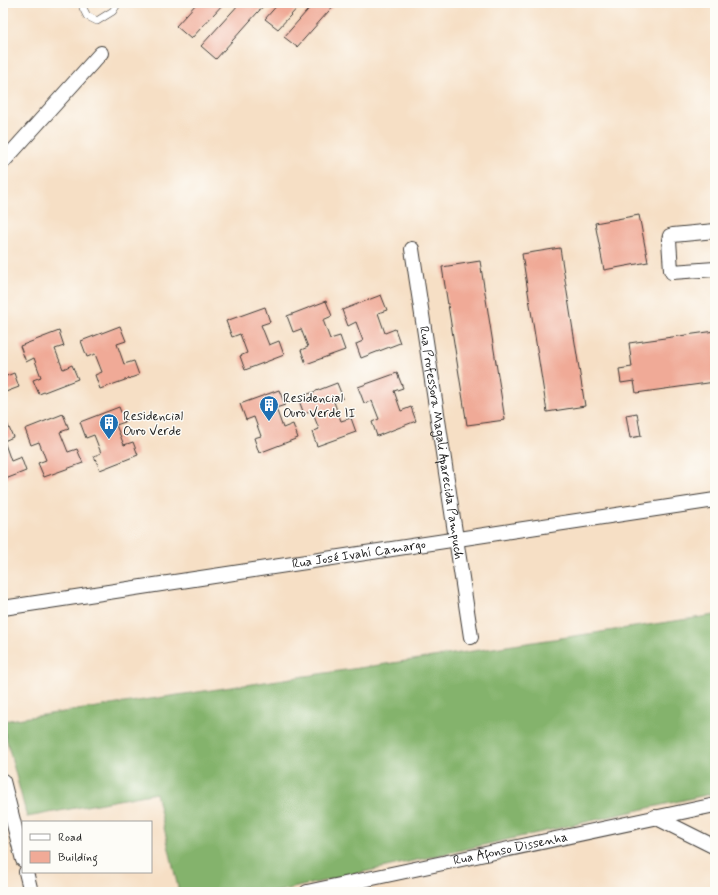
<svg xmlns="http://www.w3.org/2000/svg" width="718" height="895" viewBox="0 0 718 895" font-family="Mynerve,sans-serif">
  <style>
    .forest { fill: #84b36c; stroke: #506844 }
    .building { fill: #f0aa97 }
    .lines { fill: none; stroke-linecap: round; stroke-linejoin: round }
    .service-casing { stroke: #3d3935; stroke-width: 8 }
    .minor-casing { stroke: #3d3935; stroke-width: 16 }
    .service { stroke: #fff; stroke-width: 7 }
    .minor { stroke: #fff; stroke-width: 14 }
    .labels { text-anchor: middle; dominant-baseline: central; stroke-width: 3; stroke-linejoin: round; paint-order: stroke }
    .poi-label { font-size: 13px; fill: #1c1c1c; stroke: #fdfcf7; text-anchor: start }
    .street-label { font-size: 13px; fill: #1c1c1c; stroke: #fdfcf7 }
  </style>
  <rect width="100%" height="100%" fill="#fdfcf7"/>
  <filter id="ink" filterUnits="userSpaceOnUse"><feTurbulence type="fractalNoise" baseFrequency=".025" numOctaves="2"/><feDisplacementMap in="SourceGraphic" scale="8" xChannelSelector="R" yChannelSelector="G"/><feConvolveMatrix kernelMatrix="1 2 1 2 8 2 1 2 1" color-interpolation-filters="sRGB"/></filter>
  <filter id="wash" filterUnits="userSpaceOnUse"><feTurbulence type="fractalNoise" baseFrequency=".012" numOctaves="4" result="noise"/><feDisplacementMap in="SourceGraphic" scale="16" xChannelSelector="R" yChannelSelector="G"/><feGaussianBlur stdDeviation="0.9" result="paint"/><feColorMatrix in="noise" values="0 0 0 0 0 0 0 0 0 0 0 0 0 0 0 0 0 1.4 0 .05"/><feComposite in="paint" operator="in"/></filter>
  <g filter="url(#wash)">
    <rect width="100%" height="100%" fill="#f6dfc5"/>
    <path class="forest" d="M715,615V793L275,892H179L156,793L27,817L3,726V721Z"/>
    <g id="blocks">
      <path class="building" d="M197,3H224L191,39L176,26Z
        M240,3H266L216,59L201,46Z
        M279,3H302L278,29L265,19Z
        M314,3H336L297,47L284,37Z
        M639,215L648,262L604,270L595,223Z
        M560,248L585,406L547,412L522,254Z
        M480,261L505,420L467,425L442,267Z
        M381,295L387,310L378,313L385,333L395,329L400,343L361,358L356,344L363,341L356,322L348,326L342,310Z
        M326,301L332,316L323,320L330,339L340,336L345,350L306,364L301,350L308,347L301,329L293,332L287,316Z
        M265,307L270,322L261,325L269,345L279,341L284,355L245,370L240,356L247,353L240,334L232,337L226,321Z
        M120,326L126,341L117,344L124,364L134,361L139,375L100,389L95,375L102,372L95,354L87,357L81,341Z
        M59,331L64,346L55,349L63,369L72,365L78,379L39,394L33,380L41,377L34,358L26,362L20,346Z
        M715,331V382L636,393L634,381L621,383L619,369L632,367L629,343Z
        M14,373L19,387L3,393V374L4,377Z
        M397,373L403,388L394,391L401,411L411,407L416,421L377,436L372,422L379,419L372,401L364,403L358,387Z
        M337,383L343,398L334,402L341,421L351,418L356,432L317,446L312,432L319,429L312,411L304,414L298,398Z
        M279,390L285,405L276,408L283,428L293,424L298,438L259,453L254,438L261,436L254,417L246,420L240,404Z
        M119,407L125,422L116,425L124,445L133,442L138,455L100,470L94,456L101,453L94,435L86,438L80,422Z
        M637,413L641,436L630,438L626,415Z
        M63,414L69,429L60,432L68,452L77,449L83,463L44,477L38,463L46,460L39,442L31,445L25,429Z
        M7,423L13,437L4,441L11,461L21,457L26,471L3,480V424Z"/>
    </g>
  </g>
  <g filter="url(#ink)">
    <use href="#blocks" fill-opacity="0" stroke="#3d3935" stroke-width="1"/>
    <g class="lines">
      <g class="service-casing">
        <path id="service" d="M83,3V8L87,16L97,21L113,11L118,3"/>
      </g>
      <g class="minor-casing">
        <g id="minor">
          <path d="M3,162L101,53"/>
          <path d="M715,231L673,235L670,236L669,240L671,270L672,272L715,269"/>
          <path id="s1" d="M412,249L471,637"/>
          <path id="s2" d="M3,608L715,500"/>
          <path d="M3,781L23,860"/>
          <path d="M655,817L715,847"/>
          <path d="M26,872L31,892"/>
          <path id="s3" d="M307,892L715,805"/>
        </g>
      </g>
      <use href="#service" class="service"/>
      <use href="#minor" class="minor"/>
    </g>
  </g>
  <defs>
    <g id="building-pin" transform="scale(1)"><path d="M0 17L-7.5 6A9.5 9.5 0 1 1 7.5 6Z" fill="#1f6fb2" stroke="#fdfcf7"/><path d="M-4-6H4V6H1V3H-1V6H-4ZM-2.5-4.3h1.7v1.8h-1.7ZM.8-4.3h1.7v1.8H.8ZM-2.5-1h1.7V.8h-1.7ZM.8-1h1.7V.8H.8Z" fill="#fff"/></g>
  </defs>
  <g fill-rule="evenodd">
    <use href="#building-pin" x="269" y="405"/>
    <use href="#building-pin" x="109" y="423"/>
  </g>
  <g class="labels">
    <g class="poi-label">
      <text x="283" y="398">Residencial<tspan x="283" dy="15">Ouro Verde II</tspan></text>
      <text x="123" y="416">Residencial<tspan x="123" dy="15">Ouro Verde</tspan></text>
    </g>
    <g class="street-label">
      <text stroke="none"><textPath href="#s1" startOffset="196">Rua Professora Magali Aparecida Pampuch</textPath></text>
      <text stroke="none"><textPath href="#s2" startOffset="360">Rua José Ivahí Camargo</textPath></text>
      <text stroke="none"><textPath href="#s3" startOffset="208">Rua Afonso Dissenha</textPath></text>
    </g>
  </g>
  <rect width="718" height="895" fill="none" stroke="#fdfcf7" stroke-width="16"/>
  <rect x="22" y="821" width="130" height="52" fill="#fdfcf7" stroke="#a3a29f"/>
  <rect x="30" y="834" width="20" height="6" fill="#ffffff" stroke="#a3a29f"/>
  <text x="58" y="841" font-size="12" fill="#1c1c1c">Road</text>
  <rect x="30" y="851" width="20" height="12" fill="#f0aa97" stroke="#a3a29f"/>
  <text x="58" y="861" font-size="12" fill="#1c1c1c">Building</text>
</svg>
